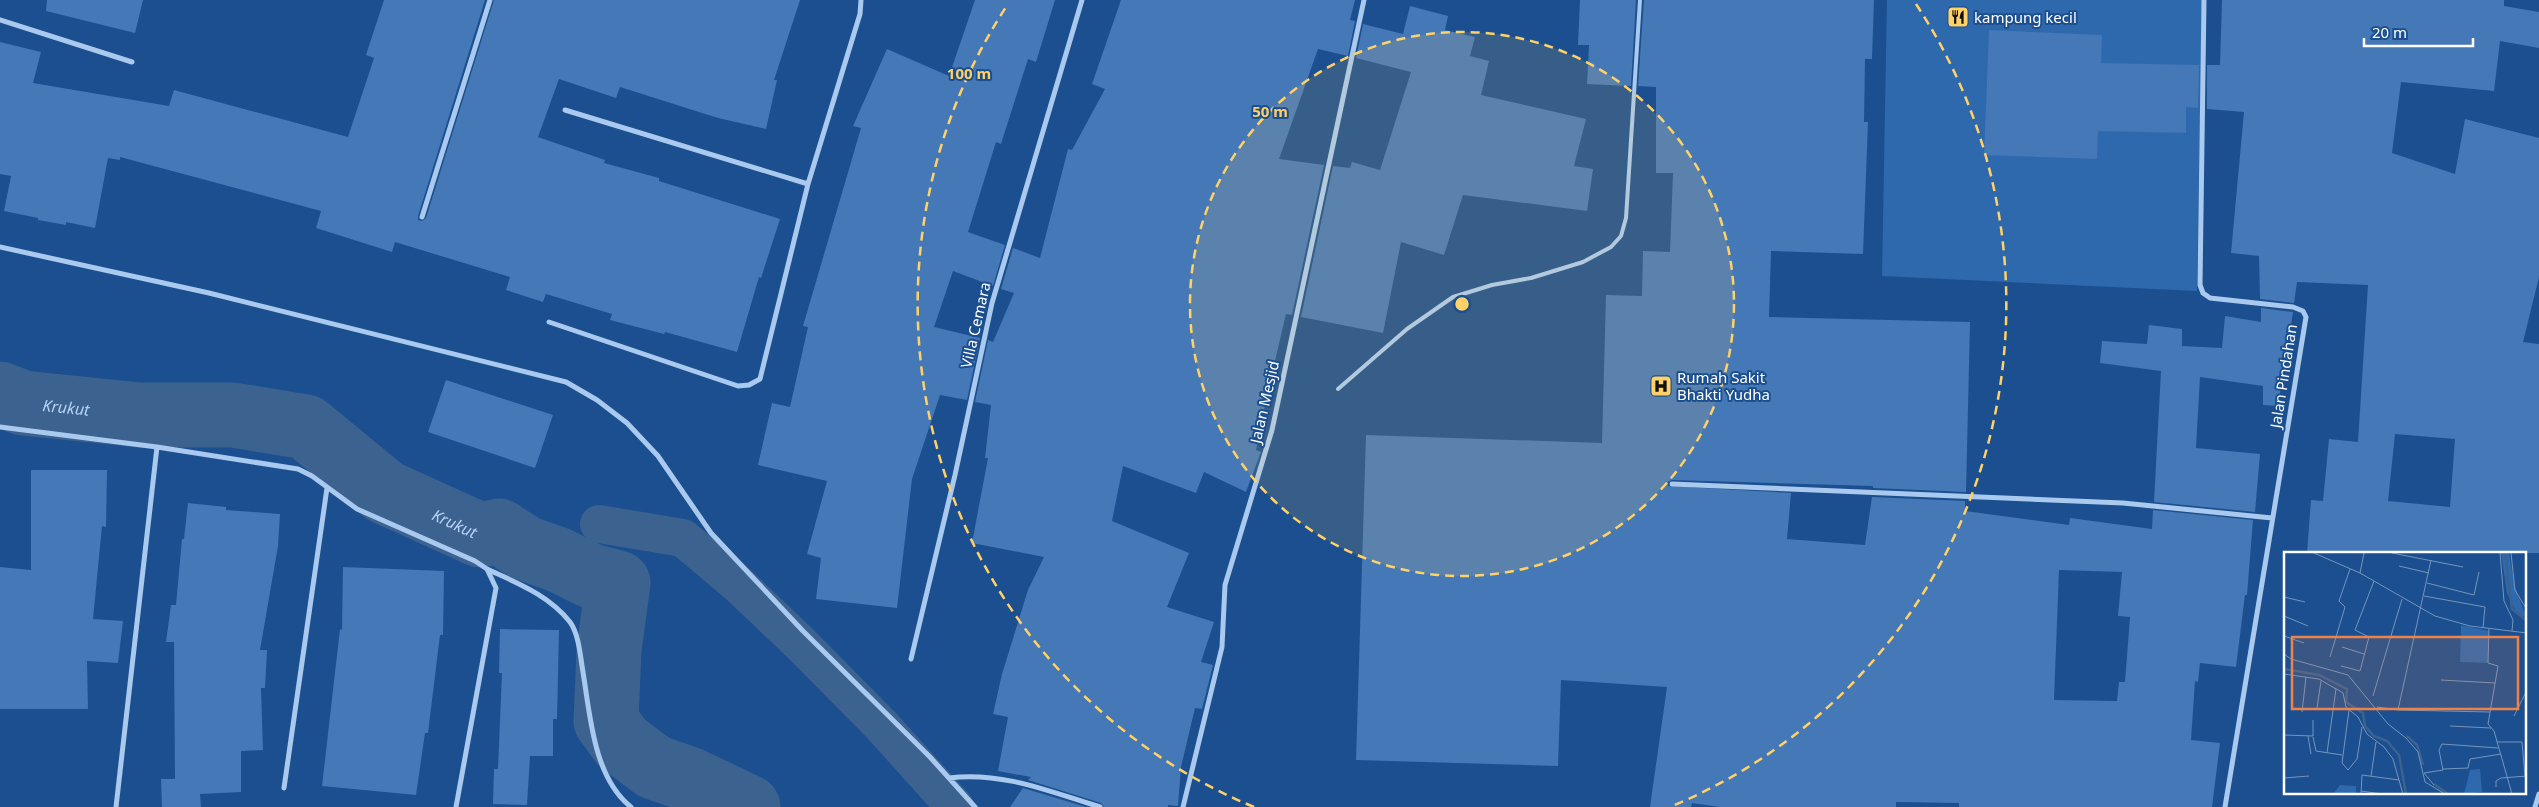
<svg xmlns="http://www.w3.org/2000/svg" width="2539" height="807" viewBox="0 0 2539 807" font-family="'Noto Sans',sans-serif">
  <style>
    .green { fill: #2e69ad }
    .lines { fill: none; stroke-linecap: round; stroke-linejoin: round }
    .canal { stroke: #3c6290; stroke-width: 38 }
    .river { stroke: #3c6290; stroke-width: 65 }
    .building { fill: #4478b7; fill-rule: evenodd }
    .lane { stroke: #a9c9ee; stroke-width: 4 }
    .street { stroke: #a9c9ee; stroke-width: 5 }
    .ring { fill: none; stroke: #ffd166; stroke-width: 2.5; stroke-dasharray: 9 6 }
    .labels { text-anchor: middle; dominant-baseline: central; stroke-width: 4; stroke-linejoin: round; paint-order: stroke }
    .poi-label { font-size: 15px; fill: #fff; stroke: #1b4f8f; text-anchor: start }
    .street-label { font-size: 15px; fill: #fff; stroke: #1b4f8f }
    .water-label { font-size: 16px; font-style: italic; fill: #b5d3f5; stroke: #1b4f8f }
    .inset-river { fill: none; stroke: #3c6290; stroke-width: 2.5 }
    .inset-road { fill: none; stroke: #7695bc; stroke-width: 1 }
    .view { fill: #ee8249; fill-opacity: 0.15; stroke: #ee8249; stroke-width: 2.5 }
    .inset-edge { fill: none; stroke: #fff; stroke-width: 2.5 }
    .centre { fill: #ffd166; stroke: #1b4f8f; stroke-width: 2.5 }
    .ring-label { font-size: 15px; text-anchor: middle; font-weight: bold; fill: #ffd166; stroke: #1b4f8f; stroke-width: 4; stroke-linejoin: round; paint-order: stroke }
  </style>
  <rect width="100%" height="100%" fill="#1b4f8f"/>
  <path class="green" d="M1887,0H2202L2197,291L1882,276Z"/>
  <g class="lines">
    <path class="canal" d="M599,524L683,538L740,586L801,644L882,726L955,807"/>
    <path class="river" id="s1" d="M0,394L23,403L140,415H233L306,427L385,492L480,535L499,531L525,548L559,560L591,576L618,583L609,650L606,721L622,743L654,767L691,780L748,807"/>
  </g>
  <path class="building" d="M47,0H143L135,33L46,11Z
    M384,0H485L418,216V220L422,221L426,218L494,0H800L774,80H777L766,129L718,118L620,87L616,98L559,79L538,137L605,160L604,163L659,178V181L780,219L761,278L759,277L737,352L665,332L664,334L610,320L612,314L546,294L543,302L506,290L510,277L395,242L392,252L316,228L321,211L120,157V160L108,158L95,228L66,222V225L38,220V218L4,211L11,176L0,174V42L41,52L33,83L169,106L174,90L348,137L374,58L366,55Z
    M975,0H1055L1036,62L1028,59L1001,144L996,142L968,232L1005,245L993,286L953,271L934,327L980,338L967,400L940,395L912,479L897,608L816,599L821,558L807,554L827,481L758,465L772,403L790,407L808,327L803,326L861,128L853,126L887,49L949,76Z
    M1121,0H1355L1350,20L1355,21L1348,56L1318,49L1279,159L1324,165L1292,315L1286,314L1267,395L1256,450L1261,452L1246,492L1204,472L1196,493L1123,466L1112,521L1189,553L1167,607L1214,622L1201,662L1213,665L1202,709L1195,708L1181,767L1178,806L1168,805V807H1104L1101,803L1028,780L1031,777L998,771L1008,717L993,714L1002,674L1028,590L1044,557L972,543L988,458H985L991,405L975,402L988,340L993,342L1014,293L1001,289L1013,248L1040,258L1068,149L1072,150L1105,89L1092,84Z
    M1580,0H1636L1631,86L1587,84L1589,45H1578Z
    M1644,0H1874L1872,59H1865L1864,122H1868L1863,254L1771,251L1769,317L1970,322L1966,492L1873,488V486L1672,480L1668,482V486L1791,493L1787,539L1865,545L1872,497L1965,501V511L2069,525L2070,518L2152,529L2153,510L2253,520L2247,595H2245L2236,667L2200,663L2198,682L2195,681L2191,740L2220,743L2212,807H1959V803L1896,802V807H1720L1692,803L1691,807H1650L1667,687L1561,680L1558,766L1356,760L1366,435L1602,443L1606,295L1642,296L1643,251L1670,252L1673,173H1656V87L1638,86ZM2059,570L2122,572L2118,616L2130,617L2125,682H2119L2117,701L2054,700Z
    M2222,0H2504V6L2539,12V48L2500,41L2494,91L2401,82L2392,153L2455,174L2465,119L2539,138V277L2523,342L2539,344V553H2307L2311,500L2323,501L2329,439L2358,442L2368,285L2297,282L2294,303L2260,299L2259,256L2231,253L2244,112L2207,109V65H2220ZM2395,434L2455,439L2450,507L2388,501Z
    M1410,6L1448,16L1445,30L1475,37L1470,56L1489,61L1481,95L1586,119L1574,166L1593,169L1587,211L1463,195L1444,255L1401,242L1383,333L1301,317L1333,166L1350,168L1352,162L1380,170L1411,72L1356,58L1363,24L1403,34Z
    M1989,30L2102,35L2101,63L2199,65L2198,108L2186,107V133L2098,131L2097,159L1984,155Z
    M2261,308L2293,312L2278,406L2263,405V386L2200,377L2196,448L2260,454L2255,512L2154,502L2161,371L2100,363L2102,341L2147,344L2149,325L2182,329V346L2222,348L2225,316L2261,322Z
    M446,380L553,415L535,468L428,432Z
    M31,470H107L106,527L102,526L93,619L123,621L118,663L87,661L88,709H0V567L31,570Z
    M188,503L226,507V510L280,514L278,546L260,650H267L265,688H261L263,750L241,751V792L200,794L201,807H162L161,779H175L174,642H166L171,605H176L182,539H184Z
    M343,567L444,571L443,635H440L428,733H425L416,795L322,786L340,629L342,630Z
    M500,629L559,630L557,719H553V756H530L527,805L493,804L494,769H498L502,673H499Z
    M1023,788L1043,794L1086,807H1010Z"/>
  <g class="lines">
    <path class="lane" d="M1338,389L1407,329L1453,297L1492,285L1531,278L1583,262L1611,247L1621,236L1626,218L1640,0"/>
    <path class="street" d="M2204,0L2200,285L2203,293L2210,298L2293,307L2303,311L2306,317L2225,807
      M0,20L132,62
      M565,110L808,184
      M422,217L490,0
      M0,247L209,293L566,382L597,400L627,423L658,456L711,533L803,631L930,757L975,807
      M549,322L738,386L749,385L760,379L808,184L860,14L861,0
      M0,427L157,447L298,469L312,476L357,509L475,561L487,569L496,588L456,807
      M1672,484L2123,503L2272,518
      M487,569C517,583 549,595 570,622C578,633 580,652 582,666C590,711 592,776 631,807
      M911,659L955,475L992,303L1082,0
      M949,778C1001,771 1051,792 1100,807
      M284,788L327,488
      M116,807L157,447
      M1183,807L1222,647L1225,585L1272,430L1364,0
      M2535,807L2539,794"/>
  </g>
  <circle cx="1462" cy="304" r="272" fill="#ffd166" fill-opacity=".12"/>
  <g class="ring">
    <circle cx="1462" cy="304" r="272"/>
    <path d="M1254 807A544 544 0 0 1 1008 4M1916 4A544 544 0 0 1 1670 807"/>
  </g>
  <defs>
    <g id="restaurant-square" transform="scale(1.125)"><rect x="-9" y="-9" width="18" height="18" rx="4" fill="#ffd166" stroke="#1b4f8f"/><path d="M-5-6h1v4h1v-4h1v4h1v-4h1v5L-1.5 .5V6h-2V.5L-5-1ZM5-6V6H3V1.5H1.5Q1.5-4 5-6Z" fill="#111"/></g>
    <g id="hospital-square" transform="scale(1.125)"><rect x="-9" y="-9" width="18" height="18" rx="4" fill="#ffd166" stroke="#1b4f8f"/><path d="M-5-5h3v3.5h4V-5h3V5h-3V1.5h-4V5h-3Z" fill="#111"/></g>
  </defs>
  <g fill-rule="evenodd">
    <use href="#restaurant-square" x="1958" y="17"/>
    <use href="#hospital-square" x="1661" y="386"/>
  </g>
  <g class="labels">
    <g class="poi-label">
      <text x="1974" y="17">kampung kecil</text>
      <text x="1677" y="377">Rumah Sakit<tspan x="1677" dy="17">Bhakti Yudha</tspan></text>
    </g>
    <g class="street-label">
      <text transform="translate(975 325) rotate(-77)">Villa Cemara</text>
      <text transform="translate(2283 376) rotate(-81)">Jalan Pindahan</text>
      <text transform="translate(1264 402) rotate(-77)">Jalan Mesjid</text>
    </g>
    <g class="water-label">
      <text stroke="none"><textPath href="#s1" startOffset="68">Krukut</textPath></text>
      <text stroke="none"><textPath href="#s1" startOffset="488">Krukut</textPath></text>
    </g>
  </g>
  <g transform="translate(2284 552)">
    <rect width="242" height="242" fill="#1b4f8f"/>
    <path d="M217,1H225L231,35L242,65L233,62L223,41ZM177,73L205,79L204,111L176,110ZM196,217L198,240L180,242L186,218ZM56,233L72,234V242H49Z" fill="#2e69ad"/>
    <path class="inset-river" d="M221,1L228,57L243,69M0,117L35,123L63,137L62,150L79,161L81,174L90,184L103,189L115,203L122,242M123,184L133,193L139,213M150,232L164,242"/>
    <path class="inset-road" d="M30,1L76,21L151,64L186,74L243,81M108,1L179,15M216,1L220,49L229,68L228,79M227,1L231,38L243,58M147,8L114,158L206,160M115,14L145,21M76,21L80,1M143,31L190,43L195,20M140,44L201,55L199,76M0,45L21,50M0,64L24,74M205,77L204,111L214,114L204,172L210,179L228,242M0,84L20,91M58,95L80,102M0,102L7,107L64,123L104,172L122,186L134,200L141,230L161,242M46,105L61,55L55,49L66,17M57,114L76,119L85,85L71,78L90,29M0,122L35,127L52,137L43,201M157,128L211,131M51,136L59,141L62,155L74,165L83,182L100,195L109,207L119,242M89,144L118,47M93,155L114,158M33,156L37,129M65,158L58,211L64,218L73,207L78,175M18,160L22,125M230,164L243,138M166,174L207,176M0,183L29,184V168M24,184L27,202M29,185L32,199L58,203M213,190H238L241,224M159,217L184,216L186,207L217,202M87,224L92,190M0,226L25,224M150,233L140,221L159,218L155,198L158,192L214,196M212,235V229L217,226L243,224M77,239L98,242M77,242L78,223L115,228"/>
    <path class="view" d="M8,85H234V157H8Z"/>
    <rect width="242" height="242" class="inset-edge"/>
  </g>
  <circle cx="1462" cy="304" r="8" class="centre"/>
  <g class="ring-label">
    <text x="969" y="79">100 m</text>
    <text x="1270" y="117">50 m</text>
  </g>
  <path d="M2364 38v8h109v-8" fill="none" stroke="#ffffff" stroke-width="2.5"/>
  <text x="2372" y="38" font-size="15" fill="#ffffff" stroke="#1b4f8f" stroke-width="4" paint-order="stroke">20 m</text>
</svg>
